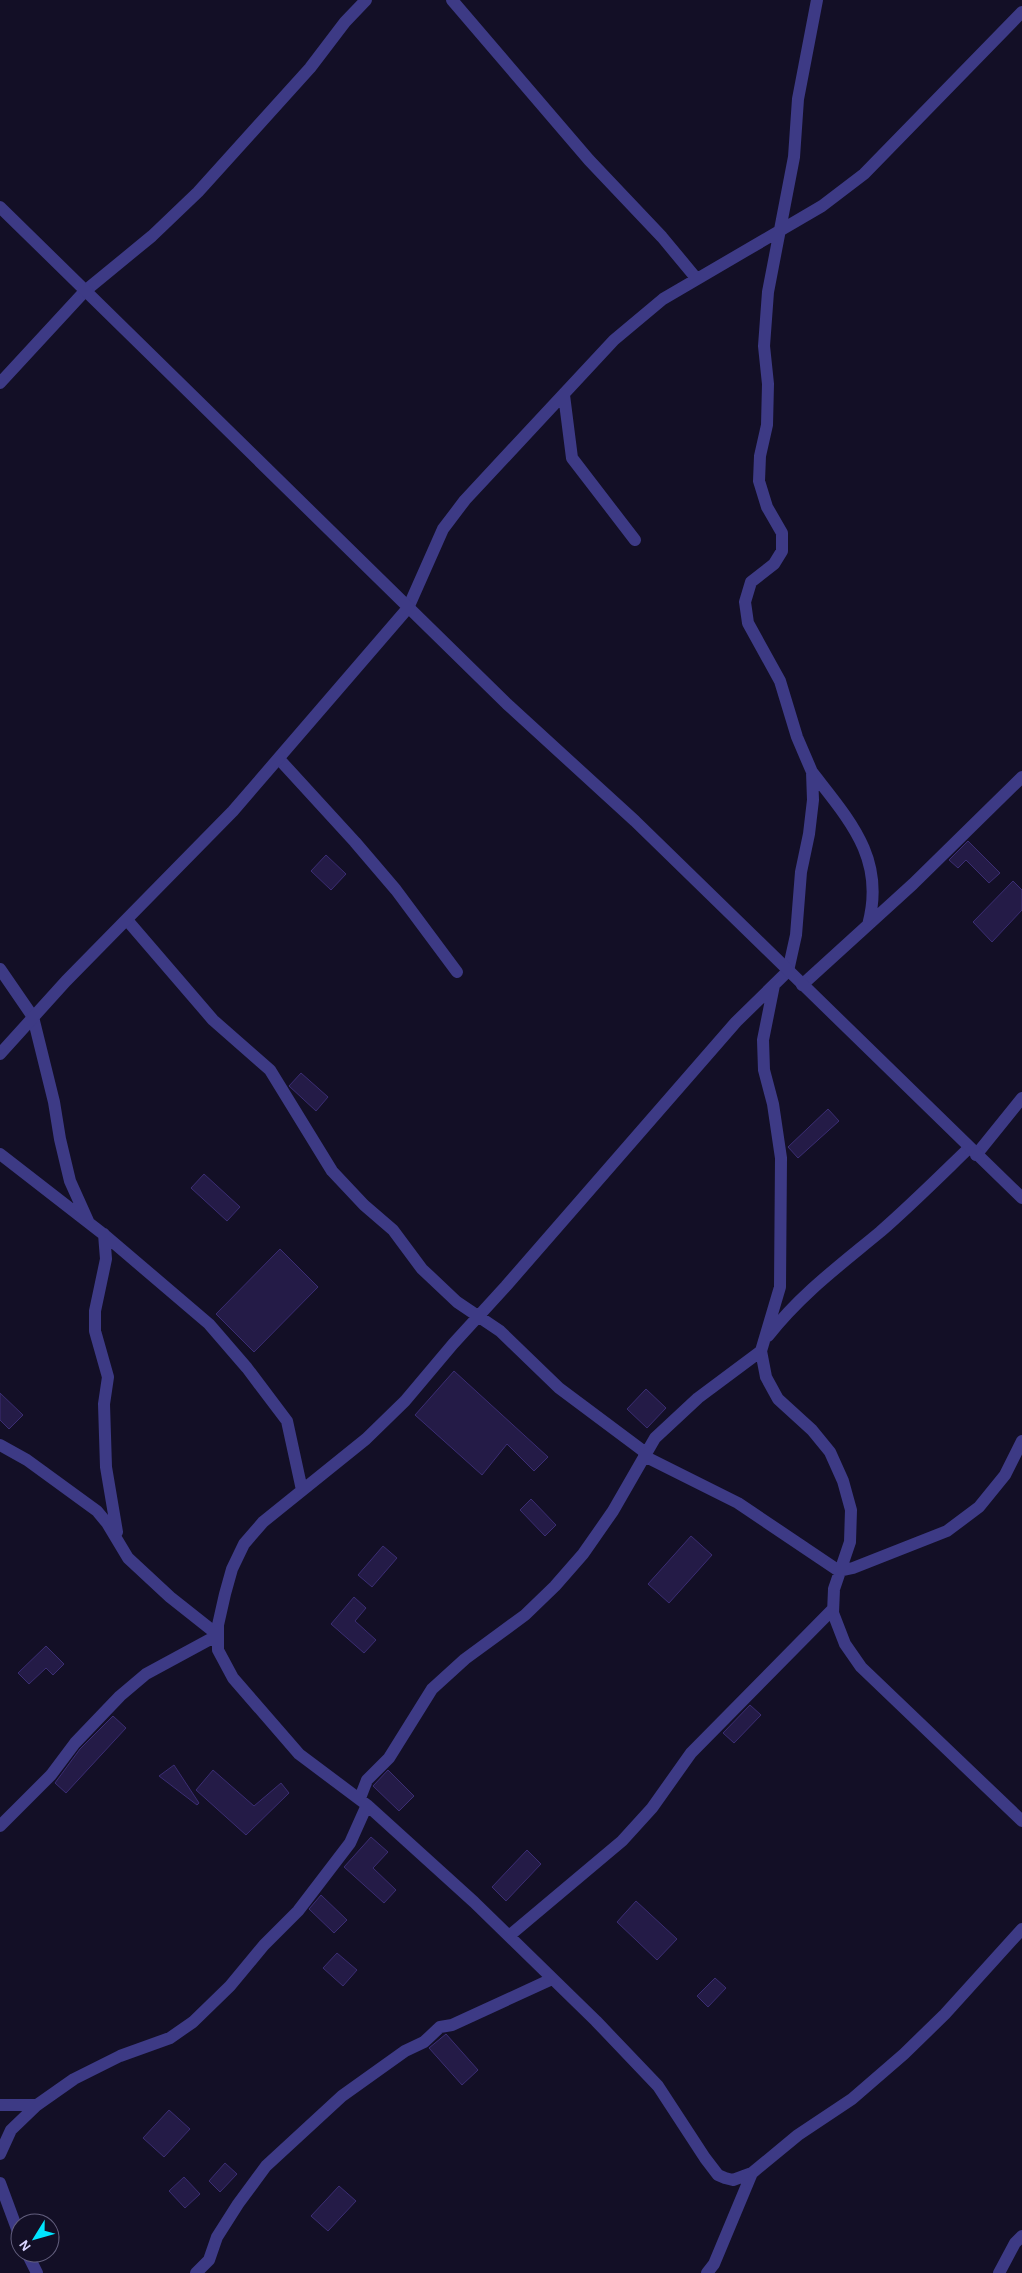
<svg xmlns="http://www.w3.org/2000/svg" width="1022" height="2273" viewBox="0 0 1022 2273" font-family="'Alegreya Sans',sans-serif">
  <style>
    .building { fill: #241b47; stroke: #3b2d73 }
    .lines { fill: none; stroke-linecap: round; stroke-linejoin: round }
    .minor { stroke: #3d3a85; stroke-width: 12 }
    .tertiary { stroke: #3d3a85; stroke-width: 12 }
  </style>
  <rect width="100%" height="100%" fill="#130f26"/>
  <path class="building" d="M968,841L1000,873L989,883L966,860L958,868L949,860Z
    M326,855L346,874L331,890L311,871Z
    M1013,881L1022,890V910L992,942L973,922Z
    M301,1073L328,1097L316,1111L289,1086Z
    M828,1109L839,1121L798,1158L788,1147Z
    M204,1174L240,1207L227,1221L191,1188Z
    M280,1249L318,1287L254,1352L216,1314Z
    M454,1371L548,1457L534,1471L507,1444L482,1475L415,1415Z
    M646,1389L666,1408L647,1428L627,1409Z
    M0,1393L23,1415L9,1429L0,1420Z
    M531,1499L556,1525L545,1536L520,1510Z
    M691,1536L712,1555L669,1603L648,1584Z
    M383,1546L397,1558L372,1587L358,1575Z
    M354,1597L366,1608L355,1621L376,1640L364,1653L331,1624Z
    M46,1646L64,1664L53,1675L46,1668L29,1684L18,1673Z
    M750,1705L761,1715L734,1743L723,1733Z
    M113,1716L126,1728L66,1793L55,1783L80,1749Z
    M174,1765L199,1803L197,1805L159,1776Z
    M213,1770L254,1806L281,1783L289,1793L246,1835L196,1790Z
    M388,1770L414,1796L399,1811L373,1786Z
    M371,1837L388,1852L373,1868L396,1890L384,1903L344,1867Z
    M527,1850L541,1864L506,1901L492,1887Z
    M321,1895L347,1920L334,1933L309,1909Z
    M636,1901L677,1939L657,1960L617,1922Z
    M337,1953L357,1970L343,1986L323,1968Z
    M715,1978L726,1988L708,2007L697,1996Z
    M446,2034L478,2070L462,2085L429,2048Z
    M169,2110L190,2129L164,2157L143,2138Z
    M225,2163L237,2174L220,2192L209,2181Z
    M184,2177L200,2194L185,2208L169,2191Z
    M339,2186L356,2201L328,2231L311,2216Z"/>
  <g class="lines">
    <path class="minor" d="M452,0L589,160L662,237L696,278
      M817,0L798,99L794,157L768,292L764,346L768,384L767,425L760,456L759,481L767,507L782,533V551L774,564L751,582L745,602L748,623L780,681L797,737L812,772L813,800L809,834L801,872L796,935L788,971L736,1022L506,1286L453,1344L405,1401L366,1439L263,1522L244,1544L232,1569L225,1594L218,1625V1650L233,1678L299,1754L367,1805L474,1902L596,2021L658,2086L705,2158L718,2175L725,2178L733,2180L752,2173L798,2135L852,2099L904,2054L945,2014L1022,1929
      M0,383L85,291L152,236L198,192L310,68L345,22L366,0
      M564,395L572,458L635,540
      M408,608L443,529L465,500L614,340L663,299L822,206L864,174L1022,12
      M279,759L355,842L396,890L457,972
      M812,772C850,821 886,859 868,925
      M127,920L213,1020L270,1070L332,1171L364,1205L393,1230L422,1269L457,1302L500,1331L559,1388L646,1453
      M0,969L33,1017L54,1102L60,1139L70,1181L88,1221
      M774,985L763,1040L764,1070L773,1104L781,1158L780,1287L761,1351L766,1377L778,1399L812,1430L830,1452L843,1481L851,1510L850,1542L834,1589L833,1613L845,1644L861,1667L1022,1821
      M802,985L913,884L1022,777
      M0,1154L107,1237L209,1324L247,1368L287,1421L302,1490
      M976,1155L1022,1098
      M104,1234L106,1259L95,1311V1331L108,1377L104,1404L106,1467L117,1532
      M768,1336C801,1294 839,1266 880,1232C911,1205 940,1176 969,1148
      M0,1445L27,1460L97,1511L107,1523L128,1558L170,1597L218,1635L146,1674L120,1696L75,1743L51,1775L0,1826
      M644,1456L738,1503L839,1571L853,1568L947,1531L979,1507L1005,1475L1022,1441
      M360,1798L367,1780L389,1758L432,1689L465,1659L525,1615L555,1586L583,1554L613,1511L655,1438L698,1398L761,1351
      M509,1936L622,1841L652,1808L691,1753L833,1609
      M0,2105H37
      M0,2154L11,2130L37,2105L74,2079L120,2056L170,2038L193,2022L230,1986L264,1945L298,1911L350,1843L367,1805
      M0,2183L20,2237
      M27,2253L37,2273
      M196,2273L209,2260L217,2237L238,2204L266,2166L342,2096L405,2051L424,2042L440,2027L452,2025L552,1979
      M707,2273L714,2264L752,2173
      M999,2273L1015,2243L1022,2236"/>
    <path class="tertiary" d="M0,207L507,704L635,821L1022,1198
      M0,1054L66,981L233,811L408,608"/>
  </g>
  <g transform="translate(35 2238) rotate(233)"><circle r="24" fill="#130f26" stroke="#625e7d"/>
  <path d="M0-4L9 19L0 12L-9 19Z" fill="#00e5ff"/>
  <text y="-8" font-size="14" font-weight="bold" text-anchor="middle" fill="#d9d4ff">N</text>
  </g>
</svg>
